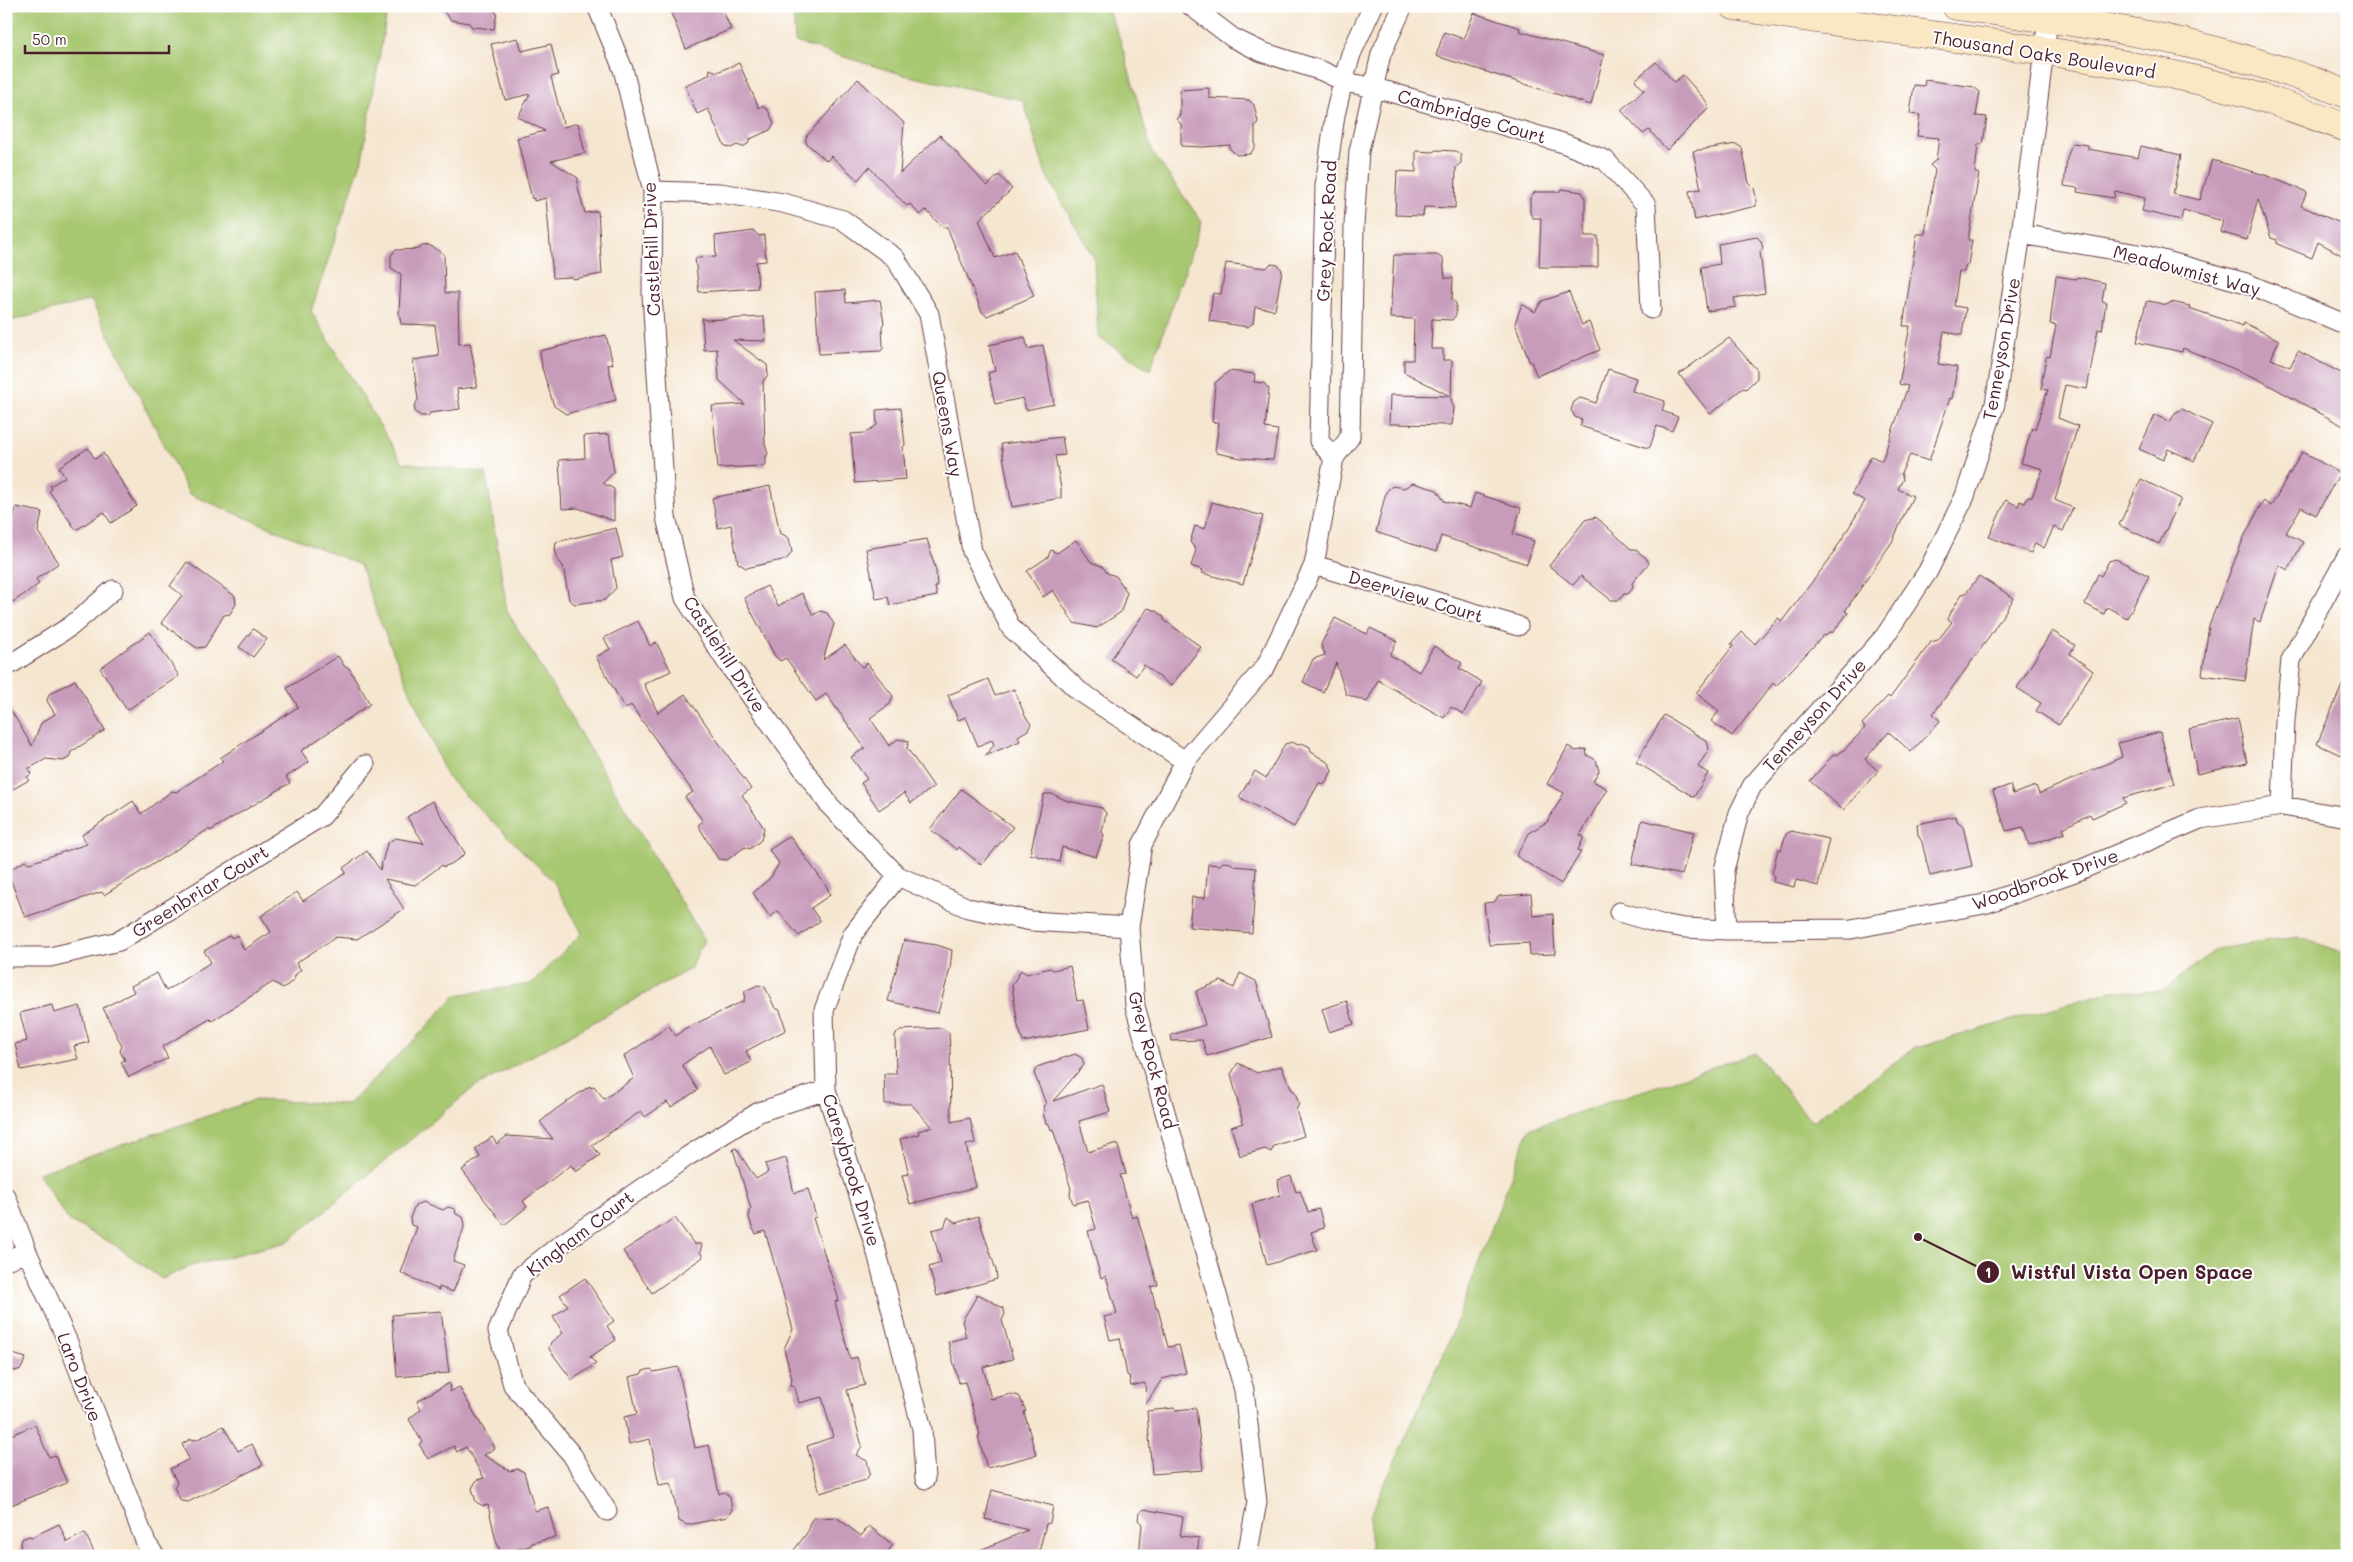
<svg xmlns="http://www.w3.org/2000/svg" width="2353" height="1562" viewBox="0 0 2353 1562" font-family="Mali,sans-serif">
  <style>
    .green { fill: #a7c76f; stroke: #78734d }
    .building { fill: #c79bba }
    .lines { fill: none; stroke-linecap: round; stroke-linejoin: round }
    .minor-casing { stroke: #643d44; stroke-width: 21 }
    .secondary-casing { stroke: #643d44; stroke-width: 29 }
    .minor { stroke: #fff; stroke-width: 19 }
    .secondary { stroke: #fae7c3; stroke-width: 28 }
    .labels { text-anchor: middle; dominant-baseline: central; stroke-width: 4; stroke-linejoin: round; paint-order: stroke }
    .street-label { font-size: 18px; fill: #4a1f2b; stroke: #fff }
    .leader { fill: none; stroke: #4a1f2b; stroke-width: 2 }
    .callout-dot { fill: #4a1f2b; stroke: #fff; stroke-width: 2 }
    .mark-label { font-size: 15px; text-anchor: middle; font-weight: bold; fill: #fff }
    .callout-label { font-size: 19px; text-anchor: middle; font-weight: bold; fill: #4a1f2b; stroke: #fff; stroke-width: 4; stroke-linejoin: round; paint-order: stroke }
  </style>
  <rect width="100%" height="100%" fill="#fff"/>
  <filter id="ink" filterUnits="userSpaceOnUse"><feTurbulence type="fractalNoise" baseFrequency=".02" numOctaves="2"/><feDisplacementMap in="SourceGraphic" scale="10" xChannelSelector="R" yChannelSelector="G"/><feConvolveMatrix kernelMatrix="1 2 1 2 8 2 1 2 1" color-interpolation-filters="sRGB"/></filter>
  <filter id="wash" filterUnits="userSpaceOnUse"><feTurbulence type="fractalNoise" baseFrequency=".0096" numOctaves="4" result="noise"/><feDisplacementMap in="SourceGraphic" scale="20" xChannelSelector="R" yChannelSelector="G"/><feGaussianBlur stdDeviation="1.12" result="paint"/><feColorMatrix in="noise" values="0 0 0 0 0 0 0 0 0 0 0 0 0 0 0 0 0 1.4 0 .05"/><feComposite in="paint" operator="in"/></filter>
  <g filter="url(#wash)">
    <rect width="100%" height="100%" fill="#f5e6d0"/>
    <path class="green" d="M6,6H388L362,159L311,311L402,462L486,473L507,611L704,940L690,969L472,1089L287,1242L191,1266L162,1279L115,1245L68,1220L38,1173L255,1100L348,1104L413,1041L456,995L531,984L582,933L554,882L447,777L377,614L360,565L189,494L91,300L6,322Z
      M793,6H1106L1120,39L1152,152L1202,222L1150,370L1098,337L1094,258L1046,175L1023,100L904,75L795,42Z
      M2298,937L2347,954V1556H1370V1516L1448,1344L1529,1129L1755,1053L1812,1122L1913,1049L2111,991L2162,992L2216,949Z"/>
    <g id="blocks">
      <path class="building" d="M439,6H496L495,12L497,13L494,29L472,27L469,23L451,20Z
        M668,6H721L731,29L686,49Z
        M1474,13L1520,28L1519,31L1604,55L1591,105L1436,56L1444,32L1464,39Z
        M518,38L522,51L551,44L558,75L551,77L564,127L578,123L585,153L551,161L578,178V188L585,213L598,211L602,274L573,279L571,277L553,278L546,198L534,201V198L532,199L517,138L545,131L518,117L530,94L505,100L491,44Z
        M1656,62L1674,82L1683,75L1707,102L1708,109L1667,150L1649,130L1643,134L1621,110L1644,90L1635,80Z
        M739,63L759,108L762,106L768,110L774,123L770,130L750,139L748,144L742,147L737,145L731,148L724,145L708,109L697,114L685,85L709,75L710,69L717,72Z
        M858,79L904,123L900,173L940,135L987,186L999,175L1012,189L979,220L995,258L1015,251L1034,296L987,316L982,312L947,227H942L926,210L920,215L910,204L907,206L869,167L858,180L831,156L827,161L806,143V137Z
        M1925,80L1974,87L1980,92L1976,116L1987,117L1983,144H1978L1975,173H1979L1968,240H1972L1968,265H1966L1964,272L1959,271L1954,306L1966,308L1962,335L1944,332L1938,364L1957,367L1952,399L1950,398L1929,461L1910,455L1901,473L1903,479L1898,489L1913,496L1892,542L1845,611L1848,613L1832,633L1830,631L1826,636L1824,635L1776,686L1773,683L1732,736L1711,721L1719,711L1696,693L1733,646L1731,644L1742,632L1755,644L1778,618L1782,621L1829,560L1865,501L1852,494L1871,456L1882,461L1908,386L1899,384L1910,326H1903L1917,234H1925L1935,170L1930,165L1936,160L1939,138L1917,136L1920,115L1910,114L1914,85L1924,86Z
        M1209,88V98L1249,100L1254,105L1258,122L1255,126V147L1250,154L1237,155L1230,149V145L1203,147L1181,146V124L1176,119L1180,115V90Z
        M2072,143L2088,145V149L2138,158L2141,146L2181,155L2173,194L2200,200L2212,160L2265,175L2307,192L2301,206L2347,226V258L2318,242L2312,258L2277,244V240L2271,238L2258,199L2247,240L2220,232L2223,221L2183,210L2181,220L2142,211L2145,198L2115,191L2114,198L2077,192L2078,188L2064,186L2067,158Z
        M1736,144L1742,148L1749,183L1754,188L1756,198V206L1695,220L1689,191L1701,189L1693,151Z
        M1436,150L1456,151L1461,155V163L1456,167L1455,208L1424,207L1423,216L1395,215L1397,171L1416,172V151L1433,152Z
        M1561,189L1582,192L1585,198V236H1598V267H1539L1541,218H1533L1530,213V198L1535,192H1559Z
        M754,231L759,236L764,235L766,261L756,262L758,288L699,292L695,258L716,257L715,236Z
        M1757,237L1761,241L1763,248L1760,252L1765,293L1734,298L1736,307L1707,311L1701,267L1720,264L1718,244Z
        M429,245L444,254L445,293H458L459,344L470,343L477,381L476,387L457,389L460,409L430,413L428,416H421L415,412L414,406L418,400L413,360L439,356L435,325L401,324L399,312L401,274L391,268V256L395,250L419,249L422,246Z
        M1394,255H1437L1443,259L1445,278H1453L1452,300L1456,303V315L1452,320L1432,319L1431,349H1443V360H1452L1451,400L1454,408L1452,425L1389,424L1390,395L1450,396L1404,372V360H1413L1414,319L1390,318Z
        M1226,263L1266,268L1271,264L1278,265L1282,270L1275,310L1255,307L1253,323L1248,327L1209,321L1213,293L1221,294Z
        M2056,276L2076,279L2078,277L2105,283L2102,301L2106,302L2102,330L2098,329L2087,389L2065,385L2058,418L2078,426L2055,500L2073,508L2063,531L2054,527L2044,548L2035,543L2031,553L1989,537L2006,500L2018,506L2020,501L2025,503L2028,497H2032L2043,469L2021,463L2032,428L2035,429L2048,390L2042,389V378L2046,359L2047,356L2050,357L2056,325L2050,324Z
        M845,290L846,303L880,300L884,323L882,326L883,348L881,351L819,354L815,292Z
        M1569,292L1582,325L1589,322L1600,350L1537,376L1531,362L1529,361L1515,323L1522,304L1535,312L1542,301Z
        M2149,301L2167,305L2171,302L2190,306L2189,308L2243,326L2244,323L2279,340L2271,359L2290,367L2298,351L2347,376V428L2256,378L2183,348L2182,352L2137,342L2146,302Z
        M764,317L766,341L733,340L767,365L768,375L763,381L765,444L768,454L766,456V466L718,468L712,406L745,404L719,380L717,349L704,350L702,318L705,320Z
        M606,335L613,364L608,365L616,400L566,414L554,406L542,368L540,351Z
        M1025,337L1028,349L1043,345L1054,404L1026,410L1023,398L995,404L988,373L995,371L989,345Z
        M1729,338L1757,370V378L1746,389L1743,388L1710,414L1679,374Z
        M1608,369L1636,378L1632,391L1665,401L1662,411L1678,417L1672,431L1657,426L1650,447L1648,448L1580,426L1582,420L1575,417L1571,410L1574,402L1580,398L1596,403Z
        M1229,371L1255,374L1254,382L1264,383L1269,389L1265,428L1278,430L1273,460L1241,458L1217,453L1215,450L1219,423L1212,422L1215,383Z
        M901,408L905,445L903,447L906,479L855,483L851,434L865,433L877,425L876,410Z
        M2182,409L2212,424L2194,461L2168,449L2163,460L2139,449L2155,415L2170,422L2175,413Z
        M609,434L614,472L603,483L614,489V521L578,508L562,509L559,460L585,458L584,436Z
        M1062,437L1065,455L1055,456L1061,488V498L1012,507L1001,444Z
        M88,448L95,459L103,453L137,506L111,523L104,512L76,530L49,491L52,489L50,486L65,477L59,467Z
        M2302,452L2340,473L2316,515L2301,507L2286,533L2303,542L2288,570L2279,565L2260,622L2254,619L2245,681L2202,675L2209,625L2245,535L2263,501L2271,506Z
        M2141,479L2181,499L2159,544L2119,525Z
        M1413,483L1437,490L1444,501L1470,508L1475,493L1521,508L1513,534L1534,541L1527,564L1441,536L1436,552L1376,532L1386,492L1392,486L1404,488Z
        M770,486L780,534H782L789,538L792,552L787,559L746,568L738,563L731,525L718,528L712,498Z
        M1212,502L1263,516L1243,584L1202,573L1203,570L1191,566L1196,550L1190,542L1195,526L1205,529Z
        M16,507L42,512L38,532L59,563L36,579L39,584L13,602L6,592V515L14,516Z
        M1596,517L1631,549H1635L1646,558L1649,563L1632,583L1633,588L1628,594H1624L1619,600H1611L1581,576L1573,585L1549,566L1585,520Z
        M616,528L623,557L611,560L616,588L605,600L575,604L569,600L563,566L558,560L555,550L556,542Z
        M927,539L936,571L937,587H935L937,596L890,605L888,597L876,599L866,549Z
        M1076,540L1091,562L1102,566L1107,573L1116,576L1127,592L1121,612L1097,628L1074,623L1053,590L1043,597L1027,571L1048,557L1051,550L1057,553Z
        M2116,559L2149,576L2127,618L2107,607L2104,614L2085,604L2098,574L2101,576L2109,561Z
        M187,562L235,596L236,604L230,614L224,615L205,647L197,648L161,623L182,595L170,586Z
        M1979,576L2014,598L1985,643L1933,714L1940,721L1911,752L1889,732L1865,759L1878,771L1843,810L1810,781L1835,753L1837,755L1845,749L1865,728L1862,724L1888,696L1890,698L1931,642L1938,640L1952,622L1948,619L1952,610L1962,594L1966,593Z
        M767,586L778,606L802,593L813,615L820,611L827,613L834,624L823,660L845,645L862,667L867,663L893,696L890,704L870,718L889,746L898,739L909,741L907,748L934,787L911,803L904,793L879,810L861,783L867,779L851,757L865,748L826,694L816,701L786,658L780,661L775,656L744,598Z
        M1148,608L1156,611L1164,617V620L1201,647L1171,686L1144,665L1136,676L1111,659Z
        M1335,618L1367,634L1370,628L1397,641L1390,655L1419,672L1434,646L1462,663L1459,668L1482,682L1463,714L1451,707L1444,718L1378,680L1367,702L1346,694L1336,663L1323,692L1303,682L1313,659L1325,655L1321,644Z
        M638,621L650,646L656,642L671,671L644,684L658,713L685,694L751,789L742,795L764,828L761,840L750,849L745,847L727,860L718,859L698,825L703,821L685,797L693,792L631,705L625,709L596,657L610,649L604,638Z
        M253,629L267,639L253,657L239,647Z
        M2052,631L2075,645L2070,654L2093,671L2059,725L2036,711L2041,703L2017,688Z
        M150,632L179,676L127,710L100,668Z
        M338,656L345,667L349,668L370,704L301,751L309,762L286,777L290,783L210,831L209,829L104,895L102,892L25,917L9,876L11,869L25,861L30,863L87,844L82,835L133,801L141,814L172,791L176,792L223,761L220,758L298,707L287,688Z
        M2347,674V758L2317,744Z
        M988,679L995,696L1014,689L1025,716L1031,724L1028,730L1018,736L1020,741L985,756L994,745L992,740L978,746L966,717L958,720L948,695Z
        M75,680L105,730L71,752L69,758L63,761L46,759L28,769L31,774L27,777L29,780L6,793V702L32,746L41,723L55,714L47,701L49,694Z
        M1664,715L1707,741L1709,749L1698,767L1708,773L1694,797L1636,762Z
        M2238,719L2247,763L2197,774L2189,729Z
        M2160,732L2174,784L2123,798L2126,803L2092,818L2090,814L2063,828L2065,833L2029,845L2023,827L2006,831L1993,791L2010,785L2013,794L2036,786L2039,794L2122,757L2118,743Z
        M1292,742L1298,745L1302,743L1310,747L1311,752L1329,763L1332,771L1325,784L1319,783L1294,827L1239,797L1255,771L1266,778L1285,744Z
        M1568,746L1576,751L1586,749L1587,755L1596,760L1599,771L1593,781L1607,789L1580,835L1584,837L1578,850L1581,852L1561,884L1516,856L1530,832L1547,822L1564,793L1547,784Z
        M961,789L1013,827L982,865L959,847L957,850L930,829Z
        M1044,794H1052L1068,801L1102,808L1106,813L1102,832L1104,835L1096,857L1062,847L1059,862L1030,854Z
        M432,801L465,853L460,858L451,864L443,867L442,865L415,885L385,879L404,909L357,939L336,937L296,963L301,970L296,974L293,981L283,988L273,982L212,1021L210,1019L162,1047L168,1058L129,1077L121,1062L125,1060L120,1051L122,1046L103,1008L134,992L131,986L157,973L166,991L211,962L204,951L230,935L232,938L237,935L244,950L271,932L261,916L297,892L303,901L346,873L343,868L367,851L380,870L387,844L395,838L424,843L407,817Z
        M1956,816L1957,821L1963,826L1972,866L1930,876L1922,842L1918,835L1917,824Z
        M1642,820L1694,832L1682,875L1632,864Z
        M1791,831L1829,839L1818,886L1796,880L1794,887L1773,882L1774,875L1772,874L1778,849L1781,850L1786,834Z
        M790,836L827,887L830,895L811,908L820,921L799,936L778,911L770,917L753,893L771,877L779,863L769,850Z
        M1223,862L1231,863L1234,866L1256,868L1252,933L1189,927L1192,897L1205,898L1208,864L1220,865Z
        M1531,894L1533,916L1553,914L1555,954L1530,955L1529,943L1489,945L1484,903L1494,902L1499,896Z
        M904,940L937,945L952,950L950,969L938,1013L888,1001Z
        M1070,966L1077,1001L1083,1000L1089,1029L1023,1042L1018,1026L1012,985L1021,970L1027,974L1050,968L1053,970Z
        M1240,973L1256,981L1272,1037L1207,1056L1202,1040L1172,1041L1171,1035L1205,1025L1196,991L1221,981L1234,988Z
        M758,985L765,987L775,1008L780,1010L786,1030L746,1051L751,1062L724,1075L710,1046L682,1065L698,1090L671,1107L667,1102L645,1117L641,1111L592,1145L600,1155L576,1172L571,1165L523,1201L527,1207L504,1225L462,1170L480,1157L475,1149L492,1137L497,1144L507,1136L553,1139L540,1122L556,1109L590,1086L591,1088L594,1086L604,1099L634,1078L624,1056L669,1026L676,1036L684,1029L744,1001L745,991Z
        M1347,1001L1354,1024L1329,1032L1322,1009Z
        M52,1005L54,1013L80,1006L89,1042L74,1046L78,1059L21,1070L15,1044L27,1041L20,1013Z
        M942,1028L949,1033L950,1050L951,1122L970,1118L975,1143L966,1145L976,1187L910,1204L902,1175L909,1174L900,1139L919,1134L918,1131L932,1127L911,1104H885L884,1074H896L895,1035L900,1030Z
        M1075,1054L1082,1058L1084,1065L1053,1101L1102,1084L1110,1112L1079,1121L1088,1152L1117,1143L1126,1174L1120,1175L1132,1218L1137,1216L1158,1285L1151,1287L1156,1308L1158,1309L1168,1347L1179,1345L1186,1373L1162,1379L1146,1404L1145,1383L1131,1386L1129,1376L1127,1375L1120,1338L1110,1340L1104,1317L1117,1314L1106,1276L1101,1278L1088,1231L1096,1229L1088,1200L1073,1204L1070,1194L1071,1189L1053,1129L1051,1130L1049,1124L1046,1123L1043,1113L1045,1111L1043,1106L1046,1104L1034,1073L1037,1067Z
        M1238,1063L1257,1073L1281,1066L1292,1090L1295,1092L1299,1104L1296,1110L1304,1136L1274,1146L1271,1152L1265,1149L1240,1156L1231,1127L1243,1123L1231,1074Z
        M736,1148L756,1179L768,1172L765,1164L786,1158L794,1193L808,1189L816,1217L813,1218L839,1300L835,1302L850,1359L857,1357L865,1385L847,1390L862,1446L856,1455L867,1461L870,1473L866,1480L820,1493L807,1446L833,1437L822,1397L799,1403L795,1388L790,1385L792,1379L784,1349L793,1329L765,1231L756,1234L752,1227L749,1217V1210L751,1209L733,1149Z
        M1291,1176L1296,1192L1300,1191L1308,1212L1319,1209L1324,1228L1311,1232L1317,1250L1267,1265L1252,1204L1280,1195L1278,1180Z
        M423,1202L443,1210L448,1207L455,1209L456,1214L463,1217L465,1224L453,1261L464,1265L453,1292L439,1287V1290L401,1273L417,1227L411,1225L410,1218L415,1205Z
        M978,1216L996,1270L997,1279L937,1296L929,1267L941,1263L932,1230L944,1227L948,1217L956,1223Z
        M675,1218L694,1244H702L700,1252L703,1257L652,1293L623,1251Z
        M585,1278L614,1321L607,1326L616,1340L590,1357L596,1364L572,1380L549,1349L551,1342L563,1333L553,1317L568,1306L560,1295Z
        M978,1294L1003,1308L1005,1314L1002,1320L1013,1359L983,1367L991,1399L1011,1394L1019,1396L1026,1411L1024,1412L1036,1455L987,1468L978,1436L980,1435L965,1382L959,1383L948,1342L966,1337L962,1321Z
        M441,1311L449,1373L397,1377L392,1315Z
        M6,1352L26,1358L21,1369L15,1371L6,1367Z
        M678,1367L695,1448L709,1445L719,1494L724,1492L730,1497L732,1510L727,1517L687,1525L679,1521L671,1483L659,1485L650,1439L629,1444L624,1417L637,1414L629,1377L641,1374L643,1371L651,1369L654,1372Z
        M449,1383L450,1392L459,1387L495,1448L484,1455L510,1471L518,1469L524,1472L535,1511L548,1507L556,1537L532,1543L530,1546L501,1553L496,1541L488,1505L483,1506L476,1502L472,1488L477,1480L484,1478L466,1447L457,1452L454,1446L428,1459L419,1444L422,1442L409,1419L421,1409L417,1401Z
        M1174,1408L1176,1410L1196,1408L1203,1470L1152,1474L1147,1411Z
        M35,1425L49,1457L55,1455L67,1483L6,1507V1437Z
        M223,1426L238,1451L252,1444L263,1465L188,1502L181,1501L174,1487L177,1482L170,1469L189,1459L182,1444L191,1439L196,1440Z
        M992,1490L1053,1506L1050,1523L1046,1524L1038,1556H966L1028,1530L985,1519Z
        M1144,1509L1183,1517L1180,1536L1199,1538L1197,1556H1139L1142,1524L1138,1520L1139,1513Z
        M836,1517L861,1536L869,1526L893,1545L884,1556H797V1552L794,1550L809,1530V1524L813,1518Z
        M59,1524L67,1542L85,1533L96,1556H18L22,1539L29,1536L32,1537Z"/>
    </g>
  </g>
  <g filter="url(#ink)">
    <use href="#blocks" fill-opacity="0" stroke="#643d44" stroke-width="1"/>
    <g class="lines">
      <g class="minor-casing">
        <path id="minor" d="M597,6L623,69L653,191L652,295L666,517L685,598L728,664L830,806L898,876L968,908L1031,921L1129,927
          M1191,6L1233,38L1262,52L1322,71L1343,81L1390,92L1563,143L1605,160L1646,205L1651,309
          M653,191L720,193L783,203L843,220L895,258L929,314L972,551L1011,628L1079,691L1185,761
          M2021,234L2144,255L2246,283L2347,325
          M1334,458L1319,441L1325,186L1335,115L1343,81L1351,54L1373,6
          M1314,565L1518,626
          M6,667L71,626L113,590
          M2282,806L2285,720L2291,660L2347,556
          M898,876L853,934L824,1010L826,1090L877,1253L922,1429L925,1479
          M1619,912L1661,924L1685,928L1727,930L1851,929L1984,904L2080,870L2200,819L2282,806L2347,817
          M1727,930L1724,870L1739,813L1752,786L1885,636L1928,571L1965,496L1995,404L2021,234L2048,19
          M6,957H50L119,941L322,816L365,765
          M6,1197L27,1252L67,1340L146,1543L155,1556
          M6,1260L27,1252
          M607,1511L572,1455L513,1385L498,1331L522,1275L560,1245L688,1156L759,1112L826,1090
          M1247,1556L1257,1502L1244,1390L1135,1006L1129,927L1142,845L1185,761L1266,666L1314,565L1334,458L1350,437L1354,225L1359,151L1381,54L1403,6"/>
      </g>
      <g class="secondary-casing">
        <path id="secondary" d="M1734,6C1895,34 2059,45 2217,85C2261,96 2304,112 2347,128
          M1956,6C2040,18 2127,27 2209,49C2255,61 2302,76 2347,94"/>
      </g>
      <use href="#minor" class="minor"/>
      <use href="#secondary" class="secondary"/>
    </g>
  </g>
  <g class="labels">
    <g class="street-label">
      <text transform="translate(2044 54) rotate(9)">Thousand Oaks Boulevard</text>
      <text transform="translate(1472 116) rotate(16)">Cambridge Court</text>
      <text transform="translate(1326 231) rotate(-87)">Grey Rock Road</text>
      <text transform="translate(651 249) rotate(-92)">Castlehill Drive</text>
      <text transform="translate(2187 270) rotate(15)">Meadowmist Way</text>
      <text transform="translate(2001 349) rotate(-80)">Tenneyson Drive</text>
      <text transform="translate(948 424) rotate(80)">Queens Way</text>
      <text transform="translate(1416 596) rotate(17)">Deerview Court</text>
      <text transform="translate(725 654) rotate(57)">Castlehill Drive</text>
      <text transform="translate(1814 715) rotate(-48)">Tenneyson Drive</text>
      <text transform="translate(2045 879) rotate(-19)">Woodbrook Drive</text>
      <text transform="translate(200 891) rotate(-32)">Greenbriar Court</text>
      <text transform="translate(1153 1060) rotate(75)">Grey Rock Road</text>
      <text transform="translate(852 1170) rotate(73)">Careybrook Drive</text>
      <text transform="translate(580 1233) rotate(-37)">Kingham Court</text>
      <text transform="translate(80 1377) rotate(69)">Laro Drive</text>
    </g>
  </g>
  <path class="leader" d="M1918 1237L1988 1272"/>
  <g class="callout-dot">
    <circle cx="1918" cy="1237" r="5"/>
    <circle cx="1988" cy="1272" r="12"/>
  </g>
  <g class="mark-label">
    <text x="1988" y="1278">1</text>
  </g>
  <g class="callout-label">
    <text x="2132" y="1279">Wistful Vista Open Space</text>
  </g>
  <rect width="2353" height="1562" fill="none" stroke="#fff" stroke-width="25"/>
  <path d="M25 45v8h144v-8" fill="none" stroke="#4a1f2b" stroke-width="2.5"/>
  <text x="32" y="45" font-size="15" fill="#4a1f2b" stroke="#ffffff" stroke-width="4" paint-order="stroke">50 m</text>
</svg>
